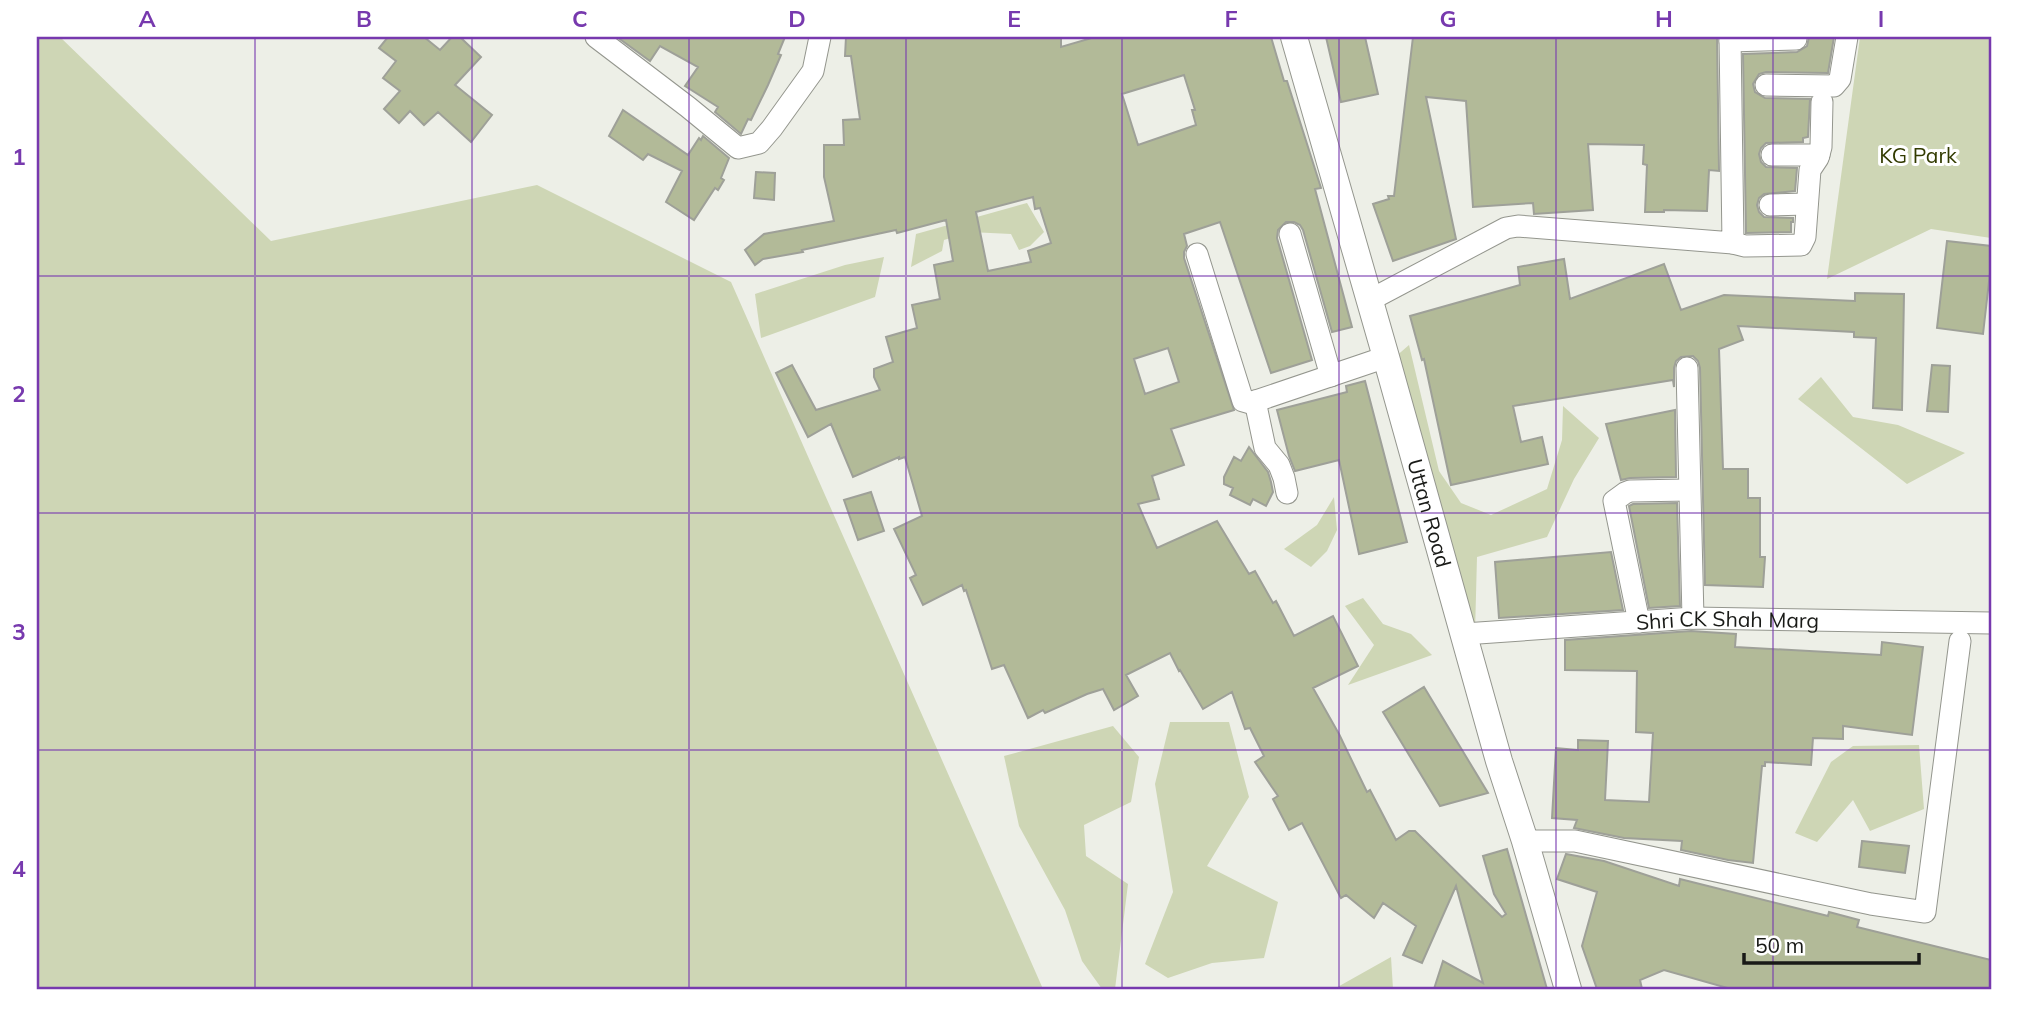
<svg xmlns="http://www.w3.org/2000/svg" width="2028" height="1026" viewBox="0 0 2028 1026" font-family="Mulish,sans-serif">
  <style>
    .green { fill: #ced6b5 }
    .building { fill: #b2ba98; stroke: #9ea098; stroke-width: 2; fill-rule: evenodd }
    .lines { fill: none; stroke-linecap: round; stroke-linejoin: round }
    .minor-casing { stroke: #94968e; stroke-width: 23 }
    .tertiary-casing { stroke: #94968e; stroke-width: 28 }
    .minor { stroke: #fff; stroke-width: 21 }
    .tertiary { stroke: #fff; stroke-width: 26 }
    .grid { fill: none; stroke: #7739ae; stroke-width: 2; stroke-opacity: 0.55 }
    .labels { text-anchor: middle; dominant-baseline: central; stroke-width: 6; stroke-linejoin: round; paint-order: stroke }
    .park-label { font-size: 21px; fill: #323b00; stroke: #fff }
    .street-label { font-size: 21px; fill: #191a17; stroke: #fff }
    .neatline { fill: none; stroke: #7739ae; stroke-width: 2.5 }
    .grid-label { font-size: 23px; text-anchor: middle; font-weight: bold; fill: #7739ae }
  </style>
  <rect width="100%" height="100%" fill="#edefe7"/>
  <path class="green" d="M37,37H60L271,241L537,185L731,282L1043,989H37Z
    M1860,37H1991V238L1931,229L1827,279Z
    M1027,203L1044,232L1030,246L1019,250L1011,234L970,232L944,240L942,251L911,267L916,234Z
    M884,257L875,297L761,338L755,294L845,265Z
    M1409,345L1439,471L1461,503L1491,515L1547,489L1562,440L1563,406L1599,438L1574,479L1547,537L1477,557L1475,633L1394,358Z
    M1821,377L1853,417L1898,425L1965,453L1907,484L1798,399Z
    M1334,497L1337,530L1327,551L1311,567L1284,549L1317,525Z
    M1363,598L1383,624L1411,634L1432,655L1348,685L1374,645L1345,606Z
    M1170,722H1229L1249,797L1207,866L1278,902L1264,958L1212,963L1168,978L1145,964L1173,892L1155,784Z
    M1113,726L1139,757L1131,802L1084,825L1086,856L1128,884L1115,989H1102L1082,961L1065,910L1019,826L1004,756Z
    M1919,745L1924,809L1870,831L1853,800L1817,842L1795,833L1831,762L1853,746Z
    M1391,957L1393,989H1334Z"/>
  <path class="building" d="M388,37H424L440,50L452,37H460L481,57L455,85L492,115L471,142L438,112L424,125L410,111L399,123L384,109L400,91L383,78L396,61L379,48Z
    M617,37H785L778,54L781,55L768,85L751,120L748,119L741,134L715,112L718,107L685,86L698,67L660,46L650,61Z
    M846,37H1061V47L1095,37H1271L1284,81H1287L1321,188L1315,189L1352,327L1332,332L1303,230L1300,225L1294,222H1286L1278,230L1277,238L1312,360L1271,373L1220,222L1184,234L1187,246L1184,252V258L1234,410L1171,429L1184,465L1152,476L1159,499L1138,504L1157,548L1217,521L1249,574L1255,571L1273,603L1276,601L1294,636L1333,616L1358,666L1313,688L1339,734L1367,792L1370,790L1396,840L1409,831H1415L1502,917L1506,914L1494,894L1483,856L1507,849L1547,989H1434L1443,961L1483,983L1456,886L1422,963L1403,955L1416,926L1383,903L1374,918L1346,895L1341,898L1302,823L1289,830L1273,799L1278,796L1255,762L1264,756L1250,728L1245,729L1232,692L1203,709L1180,670L1179,671L1170,653L1126,675L1138,696L1114,710L1103,689L1087,694L1045,713L1043,710L1028,718L1004,665L992,669L966,590L964,591L962,585L923,605L910,578L916,575L894,529L922,516L905,457L899,459V457L853,477L831,424L808,437L776,373L792,365L816,410L880,390L874,377V369L893,362L886,337L917,328L912,305L940,299L934,265L953,261L946,220L897,233L896,230L802,250L803,252L763,259L755,265L745,250L764,234L834,221L824,177V145H844L843,120L860,119L851,56H845ZM1184,75L1195,110H1192L1196,125L1138,145L1122,94ZM1033,197L1035,209L1040,208L1051,243L1028,251L1031,262L988,271L976,212ZM1168,348L1179,382L1145,394L1134,359Z
    M1326,37H1365L1378,94L1341,102Z
    M1413,37H1717L1719,171L1709,170L1707,211L1664,210V212H1645L1647,165L1643,164L1644,145L1588,144L1593,210L1534,214L1533,203L1473,207L1466,101L1426,97L1456,239L1393,261L1373,204L1389,199L1388,196H1394Z
    M1809,37H1834L1828,73L1766,72L1759,74L1753,84L1755,92L1765,98L1810,99L1808,137L1803,138V142L1766,143L1761,148L1759,154L1761,162L1766,167L1797,168L1795,191L1764,194L1759,198L1757,205L1759,212L1764,217L1793,218V222H1791V232L1746,233L1743,54L1797,52L1807,46Z
    M623,110L688,155L699,138L701,140L703,136L729,158L721,178L724,180L718,190L715,188L694,220L666,202L682,171L648,154L643,160L609,136Z
    M756,172L775,173L774,200L754,198Z
    M1947,241L1991,246V264L1983,334L1937,328Z
    M1564,259L1570,299L1664,264L1681,310L1724,295L1855,301V293L1904,294L1902,410L1873,408L1876,338L1854,337V332L1738,326L1743,340L1719,349L1723,469H1748V498H1760V557H1765L1763,587L1705,585L1700,368L1698,361L1693,356L1681,357L1676,361L1674,368V387L1673,380L1513,406L1521,442L1542,437L1548,464L1451,485L1424,359L1422,360L1410,316L1520,285L1518,267Z
    M1932,365L1950,366L1948,412L1927,411Z
    M1365,381L1407,542L1359,554L1339,460L1295,471L1289,456L1277,410L1347,392L1346,386Z
    M1675,410L1676,477L1630,478L1621,480L1606,424Z
    M1249,447L1268,472L1271,482L1273,492L1266,506L1253,499L1250,505L1230,495L1233,488L1224,484V477L1234,457L1241,461Z
    M871,492L884,531L858,540L844,500Z
    M1677,503L1680,606L1649,608L1629,506L1633,504Z
    M1611,552L1623,610L1499,618L1495,562Z
    M1691,631L1736,634L1735,647L1881,655L1882,642L1923,647L1912,735L1843,726V739L1813,738L1811,765L1765,762V766H1762L1753,863L1728,860L1681,850L1682,841L1624,838L1574,828L1577,820L1552,818L1556,748L1578,750V740L1608,741L1605,800L1649,802L1653,733L1636,732L1637,671L1565,670V640Z
    M1424,687L1488,793L1440,806L1383,712Z
    M1862,841L1909,846L1905,873L1859,867Z
    M1566,854L1604,861L1679,886L1680,879L1828,916L1829,912L1859,920L1857,927L1991,960V989H1731L1664,970L1640,980L1642,989H1597L1582,946L1597,892L1557,879Z"/>
  <g class="lines">
    <g class="minor-casing">
      <g id="minor">
        <path d="M596,37L688,107L738,148L759,143L772,128L813,71L820,37"/>
        <path d="M1730,41L1796,39"/>
        <path d="M1766,85L1834,86L1840,79L1847,37"/>
        <path d="M1772,155H1819"/>
        <path d="M1770,205L1807,204"/>
        <path d="M1290,234L1331,376"/>
        <path d="M1733,243L1745,246L1801,245L1805,237L1810,170L1818,158L1821,147L1822,102"/>
        <path d="M1197,254L1243,401L1250,403L1386,357"/>
        <path d="M1370,300L1506,228L1518,226L1733,243L1730,37"/>
        <path d="M1687,368L1693,618"/>
        <path d="M1255,401L1265,448L1279,465L1284,478L1287,493"/>
        <path d="M1639,622L1614,501L1625,493L1630,491L1689,490"/>
        <path id="s1" d="M1464,634L1693,618L1991,623"/>
        <path d="M1525,841H1575L1871,904L1925,912L1960,641"/>
      </g>
    </g>
    <g class="tertiary-casing">
      <g id="tertiary">
        <path id="s2" d="M1294,37L1386,357L1499,761L1525,841L1568,989"/>
      </g>
    </g>
    <use href="#minor" class="minor"/>
    <use href="#tertiary" class="tertiary"/>
  </g>
  <path class="grid" d="M255,37V989M472,37V989M689,37V989M906,37V989M1122,37V989M1339,37V989M1556,37V989M1773,37V989M37,276H1991M37,513H1991M37,750H1991"/>
  <g class="labels">
    <g class="park-label">
      <text x="1918" y="155">KG Park</text>
    </g>
    <g class="street-label">
      <text stroke="none"><textPath href="#s2" startOffset="495">Uttan Road</textPath></text>
      <text stroke="none"><textPath href="#s1" startOffset="264">Shri CK Shah Marg</textPath></text>
    </g>
  </g>
  <rect width="2028" height="1026" fill="none" stroke="#ffffff" stroke-width="77"/>
  <path d="M1744 953v10h175v-10" fill="none" stroke="#191a17" stroke-width="3.5"/>
  <text x="1755" y="953" font-size="21" fill="#191a17" stroke="#ffffff" stroke-width="5" paint-order="stroke">50 m</text>
  <rect x="38" y="38" width="1952" height="950" class="neatline"/>
  <g class="grid-label">
    <text x="147" y="27">A</text>
    <text x="364" y="27">B</text>
    <text x="580" y="27">C</text>
    <text x="797" y="27">D</text>
    <text x="1014" y="27">E</text>
    <text x="1231" y="27">F</text>
    <text x="1448" y="27">G</text>
    <text x="1664" y="27">H</text>
    <text x="1881" y="27">I</text>
    <text x="19" y="165">1</text>
    <text x="19" y="402">2</text>
    <text x="19" y="640">3</text>
    <text x="19" y="877">4</text>
  </g>
</svg>
